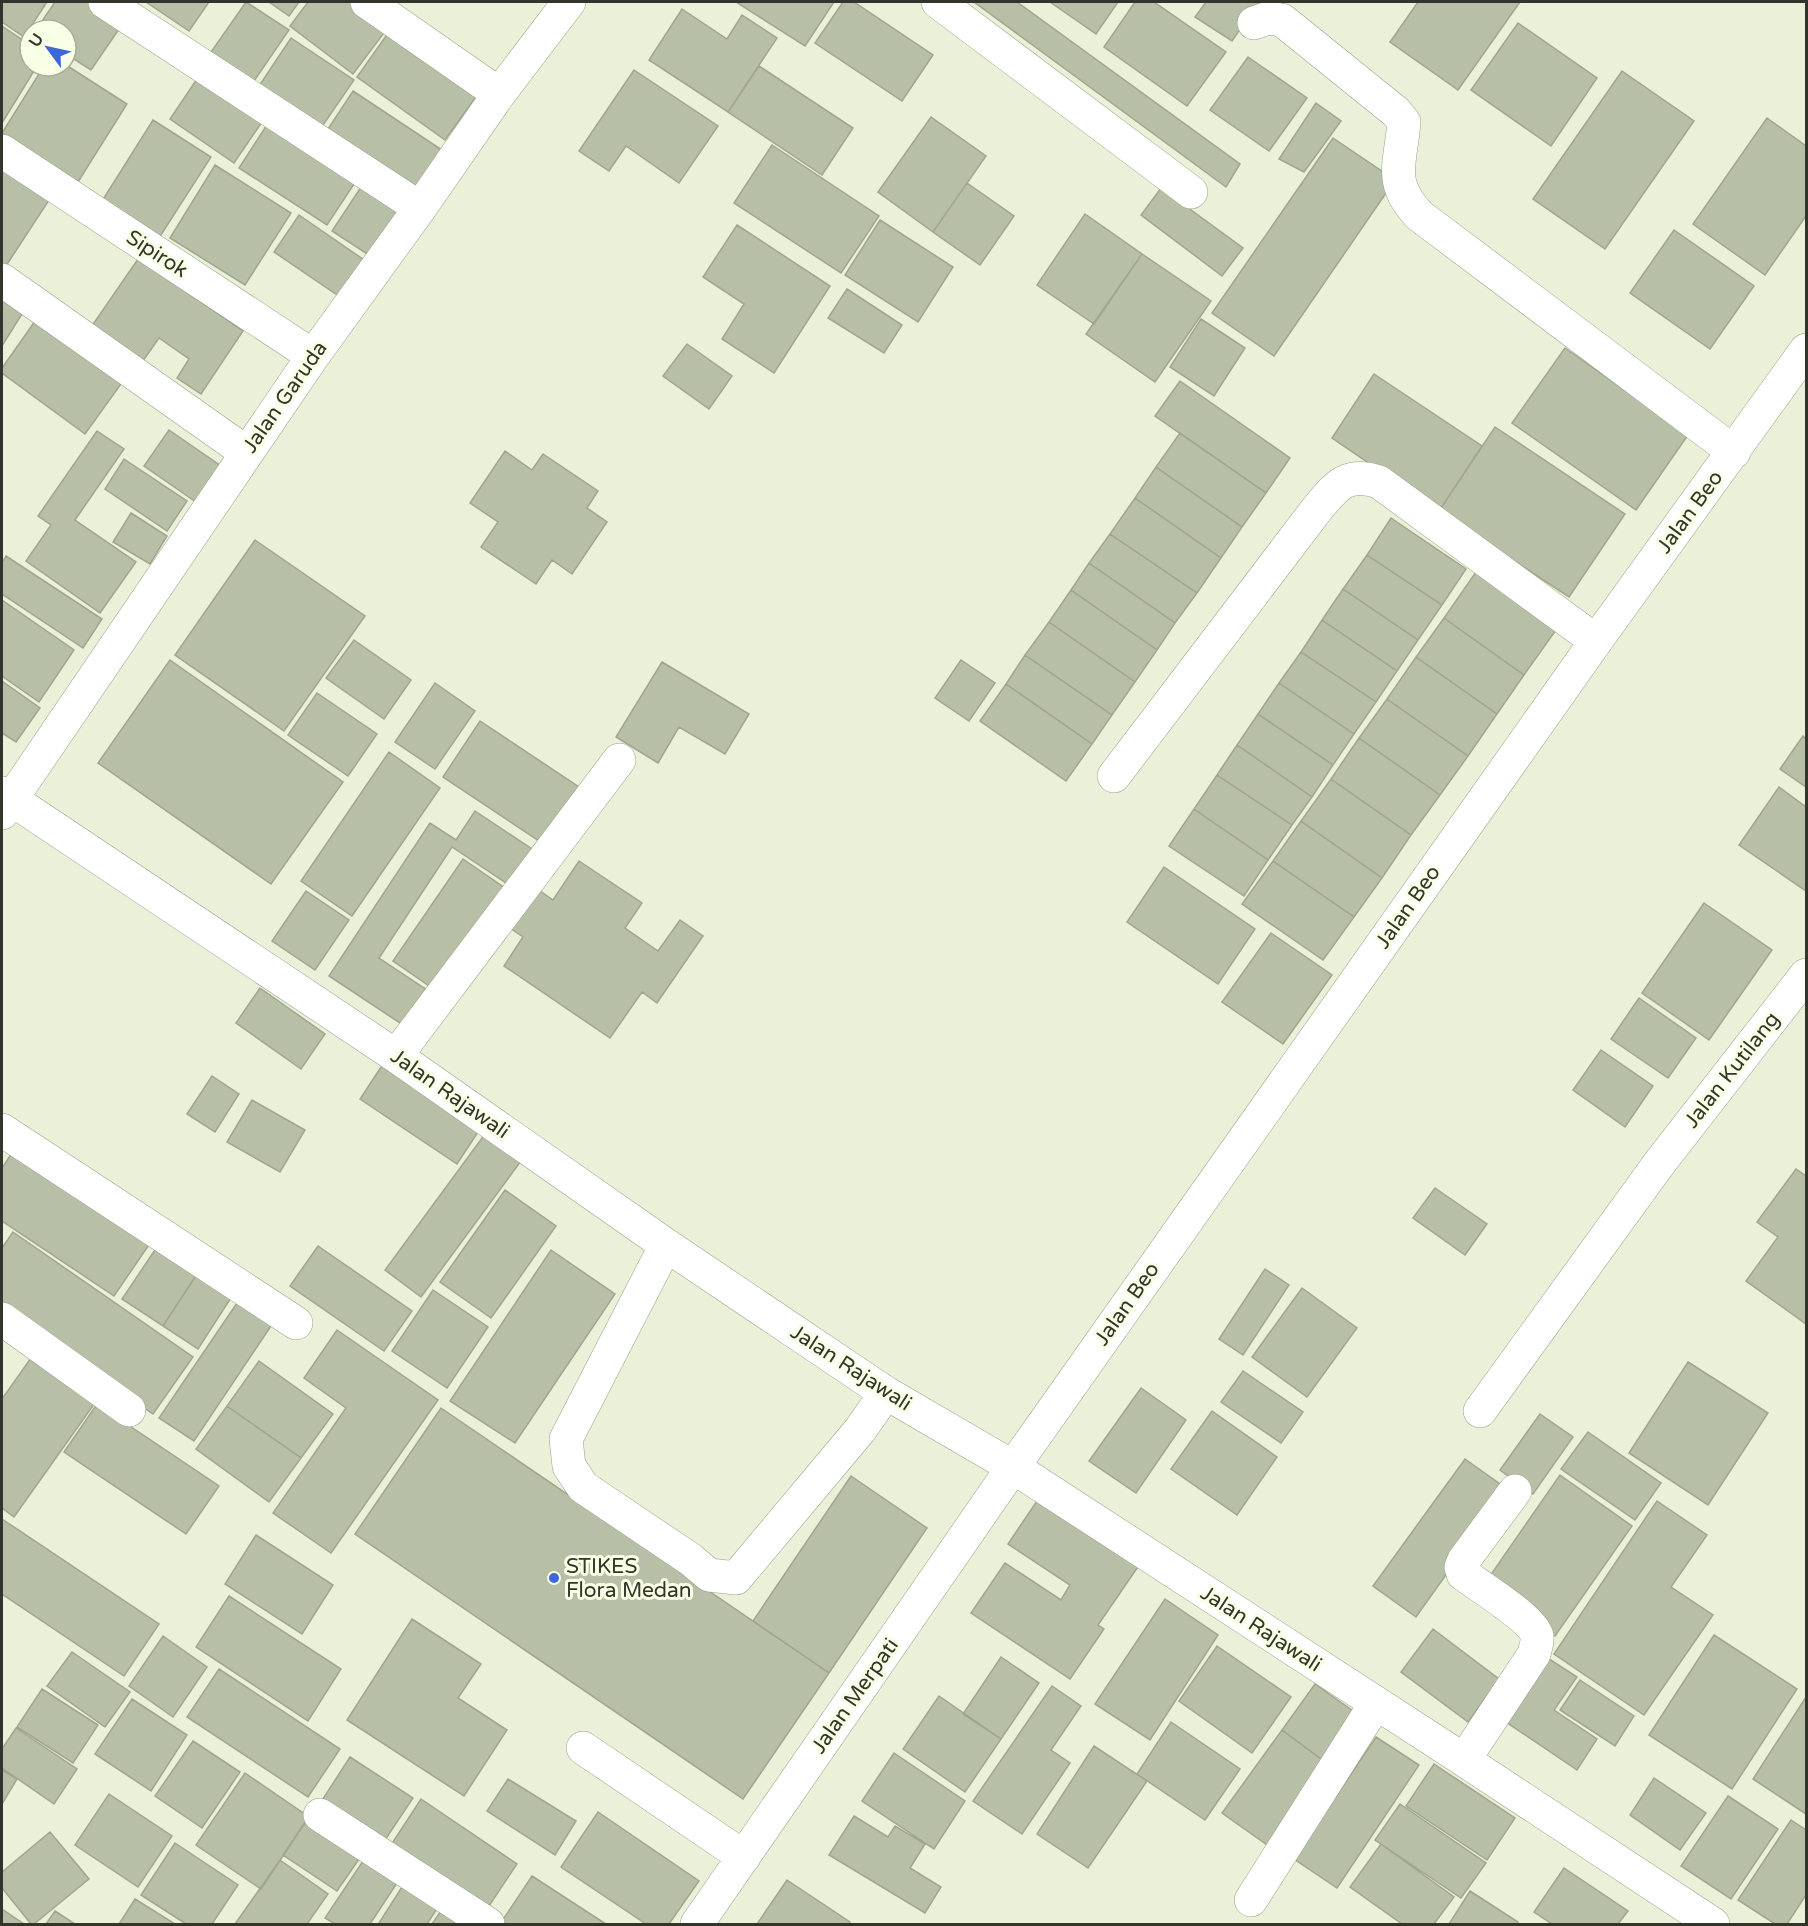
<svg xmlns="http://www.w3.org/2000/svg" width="1808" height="1926" viewBox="0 0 1808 1926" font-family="'Varela Round',sans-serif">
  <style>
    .building { fill: #b8bfa7; stroke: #9fa68e; stroke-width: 1.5 }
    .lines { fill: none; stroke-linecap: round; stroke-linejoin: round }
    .minor-casing { stroke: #9aa189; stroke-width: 34 }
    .minor { stroke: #fff; stroke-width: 33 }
    .poi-dot { fill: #3e68d9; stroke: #f7ffe5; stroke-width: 2 }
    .labels { text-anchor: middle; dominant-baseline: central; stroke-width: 6; stroke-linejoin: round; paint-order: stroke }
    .street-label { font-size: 21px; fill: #32352b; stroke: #f7ffe5 }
    .poi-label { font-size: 21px; fill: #32352b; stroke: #f7ffe5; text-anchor: start }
  </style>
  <rect width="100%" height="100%" fill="#eaf1d8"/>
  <path class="building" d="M2,2H47L24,37L2,22Z
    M55,2H100L126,19L91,70L66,54V30H36Z
    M146,2H209L189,31Z
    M246,2L289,30L254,81L211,52Z
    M269,2H299L289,16Z
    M308,2H359L390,25L353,74L290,26Z
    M736,2H834L805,46Z
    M843,2H854L933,55L902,101L815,43Z
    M974,2H1017L1240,164L1226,187Z
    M1050,2H1118L1096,34Z
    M1135,2H1154L1226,52L1187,106L1104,47Z
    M1206,2H1259L1232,41L1195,17Z
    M1418,2H1520L1458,90L1390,42Z
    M682,9L727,39L742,15L777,38L728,112L649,60Z
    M1518,23L1597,78L1551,146L1471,90Z
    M2,26L30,45V66H37L2,123Z
    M393,26L481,90L445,140L357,77Z
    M291,38L354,80L321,128L259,86Z
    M1248,57L1307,98L1269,151L1210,110Z
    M66,65L127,104L78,182L2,133L44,66Z
    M759,66L853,128L822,175L728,112Z
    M634,70L718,126L679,183L626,146L609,171L579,151Z
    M1622,71L1694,121L1605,249L1533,199Z
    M201,73L266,116L234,163L170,119Z
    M353,91L445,152L417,193L326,132Z
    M1316,103L1341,121L1304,172L1279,159Z
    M272,117L360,175L327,225L239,168Z
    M931,117L986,156L933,232L878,192Z
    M1767,118L1806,146V216L1765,275L1693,224Z
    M153,120L211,157L159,238L102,201Z
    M1333,138L1395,180L1274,356L1212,313Z
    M772,145L879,216L841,273L734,203Z
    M2,160L53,194L2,272Z
    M215,165L291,213L245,285L170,238Z
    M365,181L411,211L378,261L332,231Z
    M967,183L1014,216L980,265L933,232Z
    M1161,188L1243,248L1222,276L1141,215Z
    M1085,214L1142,254L1094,324L1037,285Z
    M299,215L370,264L346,301L274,252Z
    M880,220L953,267L918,322L845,275Z
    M737,225L830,286L774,373L722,339L744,304L703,277Z
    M1674,230L1754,286L1710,349L1630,293Z
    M1142,254L1211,301L1155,382L1086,334Z
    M138,259L243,331L201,394L177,378L189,359L159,338L138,368L87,333Z
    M2,289L27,306L2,346Z
    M847,289L902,325L884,353L828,318Z
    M40,314L126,377L85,434L2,373V368Z
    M1201,319L1245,348L1214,396L1170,367Z
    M687,344L732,376L709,409L663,376Z
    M1565,348L1688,435L1636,510L1512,423Z
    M1374,374L1482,446L1439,511L1332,438Z
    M1180,381L1290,458L1266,493L1155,416Z
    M1495,427L1625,514L1569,597L1439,511Z
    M169,430L221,466L196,502L144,466Z
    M97,431L124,449L75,520L136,562L100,613L26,561L51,525L38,516Z
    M1180,433L1266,493L1242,527L1156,467Z
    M505,451L532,470L543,454L598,491L587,508L607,522L572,574L552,560L536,584L481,547L498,522L470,503Z
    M124,459L187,501L167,531L105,489Z
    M1156,467L1242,527L1221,558L1135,498Z
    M1135,498L1221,558L1197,593L1110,534Z
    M131,513L167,536L150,564L113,542Z
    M1391,518L1466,569L1442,605L1367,555Z
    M1110,534L1197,593L1175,623L1089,563Z
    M255,540L365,616L284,731L175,655Z
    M1367,555L1442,605L1418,640L1343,589Z
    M6,556L102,619L83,648L2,594V563Z
    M1089,563L1175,623L1157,650L1071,590Z
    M1476,572L1556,630L1524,675L1444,618Z
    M1343,589L1418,640L1397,671L1322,620Z
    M1071,590L1157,650L1135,682L1049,622Z
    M2,600L74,650L39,702L2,676Z
    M1444,618L1524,675L1497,714L1416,657Z
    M1322,620L1397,671L1376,702L1301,652Z
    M1049,622L1135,682L1112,715L1025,655Z
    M354,640L411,680L384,719L326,678Z
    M1301,652L1376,702L1354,734L1279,683Z
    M1025,655L1112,715L1092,744L1006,684Z
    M1416,657L1497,714L1468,756L1387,699Z
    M170,660L343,782L271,884L98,763Z
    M961,660L995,683L969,721L935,698Z
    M662,662L749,714L725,754L679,727L658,763L616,737Z
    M2,681L40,708L16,742L2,733Z
    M435,683L475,711L435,769L395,742Z
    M1279,683L1354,734L1333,765L1258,714Z
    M1006,684L1092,744L1066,781L980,721Z
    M317,693L377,734L348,776L288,735Z
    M1387,699L1468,756L1440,795L1359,738Z
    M1258,714L1333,765L1312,797L1237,745Z
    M480,721L579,787L542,843L443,777Z
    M1803,736L1806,739V787L1780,769Z
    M1359,738L1440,795L1411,835L1331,779Z
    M1237,745L1312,797L1292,825L1217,775Z
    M389,752L440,788L352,916L301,881Z
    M1217,775L1292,825L1268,860L1194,809Z
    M1331,779L1411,835L1382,878L1301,821Z
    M1779,787L1806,807V891L1739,845Z
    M1194,809L1268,860L1244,896L1169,846Z
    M475,811L538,853L515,889L452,847L379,958L430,992L406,1027L329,976L430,823L456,840Z
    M1301,821L1382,878L1354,917L1273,861Z
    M463,859L505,888L435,990L393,961Z
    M579,861L642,903L625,928L658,951L680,920L703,936L657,1003L642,992L610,1038L504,966L523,937L507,926L533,886L553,900Z
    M1273,861L1354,917L1323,960L1242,904Z
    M1164,867L1255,929L1218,984L1127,922Z
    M306,891L349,920L315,970L272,941Z
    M1704,903L1772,950L1709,1040L1642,993Z
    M1271,933L1332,975L1283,1044L1222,1002Z
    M260,988L325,1034L301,1069L236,1023Z
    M1639,998L1696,1038L1668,1078L1611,1039Z
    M1601,1050L1653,1086L1625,1127L1573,1090Z
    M383,1064L480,1129L457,1164L360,1099Z
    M212,1076L239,1094L215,1132L187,1114Z
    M252,1100L305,1130L280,1172L227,1142Z
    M485,1134L521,1161L421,1297L385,1270Z
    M18,1144L155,1236L114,1296L2,1221V1168Z
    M1796,1169L1806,1176V1324L1746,1281L1778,1237L1757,1222Z
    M1435,1188L1487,1224L1465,1255L1413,1218Z
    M505,1190L556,1226L491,1318L440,1282Z
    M13,1232L193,1357L153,1414L2,1309V1248Z
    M161,1241L201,1268L163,1326L122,1299Z
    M318,1246L412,1311L384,1351L290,1286Z
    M551,1250L615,1294L515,1443L450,1401Z
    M201,1268L236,1290L198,1349L163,1326Z
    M1265,1269L1289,1285L1243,1355L1219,1339Z
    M1302,1288L1357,1328L1307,1397L1252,1357Z
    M433,1290L488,1327L447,1388L392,1351Z
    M239,1300L273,1323L194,1441L159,1418Z
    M337,1330L438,1400L331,1553L273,1513L346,1408L304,1378Z
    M38,1348L102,1393L14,1517L2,1508V1399Z
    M259,1361L333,1414L301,1458L227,1406Z
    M1688,1362L1768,1413L1708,1505L1629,1453Z
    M1243,1371L1303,1412L1281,1443L1221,1402Z
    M1141,1388L1186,1420L1136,1493L1089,1461Z
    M97,1404L219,1486L186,1534L64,1452Z
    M227,1406L301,1458L269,1502L196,1449Z
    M441,1408L829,1673L743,1799L355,1534Z
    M1212,1411L1277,1457L1237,1515L1171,1469Z
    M1540,1414L1573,1437L1533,1494L1500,1470Z
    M1588,1432L1661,1483L1635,1520L1561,1469Z
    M1465,1459L1507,1489L1416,1617L1373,1586Z
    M1560,1475L1632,1526L1555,1636L1483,1586Z
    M851,1476L927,1528L829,1673L753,1621Z
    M1041,1495L1142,1561L1098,1625L1104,1629L1070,1679L971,1613L1005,1563L1061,1600L1070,1585L1008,1544Z
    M1657,1501L1707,1535L1671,1587L1713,1615L1644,1715L1554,1654Z
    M2,1519L159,1624L124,1676L2,1594Z
    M256,1535L333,1585L302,1634L225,1584Z
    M229,1596L341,1669L308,1721L196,1647Z
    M1165,1599L1218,1635L1150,1740L1095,1704Z
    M412,1619L481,1664L458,1698L507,1730L464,1796L347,1720Z
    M1433,1629L1499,1679L1468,1722L1401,1672Z
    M1714,1635L1797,1689L1732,1789L1649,1735Z
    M163,1636L207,1667L173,1717L129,1686Z
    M1217,1646L1291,1697L1252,1753L1179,1701Z
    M72,1652L130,1692L105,1727L47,1686Z
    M1001,1657L1039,1683L1001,1739L963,1714Z
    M1546,1657L1577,1677L1554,1710L1597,1739L1577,1770L1503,1720Z
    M219,1669L340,1749L308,1797L187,1717Z
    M1580,1680L1634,1716L1615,1746L1560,1710Z
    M1315,1684L1363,1718L1329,1765L1282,1730Z
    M1052,1686L1081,1706L1051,1750L1070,1763L1022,1834L973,1801Z
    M42,1689L98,1725L73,1763L17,1727Z
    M939,1696L1001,1739L965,1792L903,1749Z
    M1806,1697V1814L1753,1779Z
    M132,1699L187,1735L151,1791L95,1754Z
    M1171,1722L1240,1769L1205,1820L1137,1774Z
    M16,1728L77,1769L54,1804L2,1768V1749Z
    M1282,1730L1329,1765L1270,1847L1222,1813Z
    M1376,1737L1419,1765L1337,1888L1294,1859Z
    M193,1741L240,1772L202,1828L155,1796Z
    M1094,1746L1147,1781L1088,1868L1037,1834Z
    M894,1753L965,1801L934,1849L862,1801Z
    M350,1757L413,1798L381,1846L319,1805Z
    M1434,1764L1515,1818L1487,1860L1406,1806Z
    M2,1770L17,1779L2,1804Z
    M245,1773L309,1817L261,1889L196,1845Z
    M1654,1778L1706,1813L1680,1850L1630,1815Z
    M508,1779L576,1821L555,1855L487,1811Z
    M109,1794L172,1836L138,1887L75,1845Z
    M1728,1796L1778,1829L1731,1899L1681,1866Z
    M421,1799L517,1864L485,1912L389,1848Z
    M1400,1804L1486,1863L1461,1898L1375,1840Z
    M598,1812L699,1881L669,1924H646L561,1867Z
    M309,1816L364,1852L337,1891L283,1855Z
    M854,1816L888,1837L895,1826L925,1844L910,1868L941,1887L925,1913L829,1855Z
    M1791,1820L1806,1830V1895L1787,1924H1775L1738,1900Z
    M50,1832L89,1879L34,1924H31L2,1888V1872Z
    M175,1843L238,1885L212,1924H186L141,1895Z
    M1381,1844L1454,1897L1434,1924H1402L1350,1887Z
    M365,1858L399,1880L370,1924H335L325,1918Z
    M280,1860L328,1894L307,1924H235Z
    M1564,1868L1628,1911L1618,1924H1552L1534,1912Z
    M409,1876L444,1898L427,1924H381L379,1923Z
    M532,1876L606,1924H507L502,1921Z
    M787,1880L850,1922L849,1924H757Z
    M1470,1891L1518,1922L1517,1924H1449Z
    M135,1899L175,1924H119Z
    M447,1902L479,1924H432Z
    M2,1909L24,1924H2Z
    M55,1911L75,1924H46Z"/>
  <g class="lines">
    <g class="minor-casing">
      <path id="minor" d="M105,2L420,208
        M367,2L499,94
        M938,2L1191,192
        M1254,23L1268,18L1282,20L1396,112L1404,122C1401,163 1387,182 1420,216L1734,452
        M2,151L313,356
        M2,280L247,453
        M1114,776L1317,509C1336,486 1347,471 1379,482L1596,641
        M2,793L396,1056L666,1245L886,1393L1013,1467L1464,1760L1713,1924
        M2,813L313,356L420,208L499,94L569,2
        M396,1056L619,760
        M2,1130L296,1323
        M666,1245L566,1439L569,1466L583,1487L690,1559L709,1575L736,1578L860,1430L886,1393
        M2,1319L129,1410
        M1480,1411L1658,1165L1806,975
        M583,1748L744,1857
        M1464,1760L1534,1654C1535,1649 1538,1642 1537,1636C1533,1619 1479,1586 1463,1574L1461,1567L1464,1560L1515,1491
        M320,1815L488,1924
        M1251,1900L1376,1703
        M697,1924L1013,1467L1596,641L1806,350"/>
    </g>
    <use href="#minor" class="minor"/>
  </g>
  <circle class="poi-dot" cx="554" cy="1578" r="6"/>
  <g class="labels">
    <g class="street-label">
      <text transform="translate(157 254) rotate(33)">Sipirok</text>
      <text transform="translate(285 397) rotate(-55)">Jalan Garuda</text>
      <text transform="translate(1690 512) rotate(-54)">Jalan Beo</text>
      <text transform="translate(1408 907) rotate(-55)">Jalan Beo</text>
      <text transform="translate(1732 1070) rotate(-52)">Jalan Kutilang</text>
      <text transform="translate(450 1094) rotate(35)">Jalan Rajawali</text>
      <text transform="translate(1127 1304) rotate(-55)">Jalan Beo</text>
      <text transform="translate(851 1368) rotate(33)">Jalan Rajawali</text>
      <text transform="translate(1261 1629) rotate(33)">Jalan Rajawali</text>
      <text transform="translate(855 1696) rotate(-55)">Jalan Merpati</text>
    </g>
    <g class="poi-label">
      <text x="566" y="1566">STIKES<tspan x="566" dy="24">Flora Medan</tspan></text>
    </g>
  </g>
  <rect width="1808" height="1926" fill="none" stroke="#32352b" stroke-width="6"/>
  <g transform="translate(48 48) rotate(303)"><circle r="28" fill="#f7ffe5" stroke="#a8ae9b" stroke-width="1.5"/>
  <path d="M0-4.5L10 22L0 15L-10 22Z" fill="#3e68d9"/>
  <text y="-9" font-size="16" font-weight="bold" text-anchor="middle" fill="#32352b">U</text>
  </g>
</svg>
